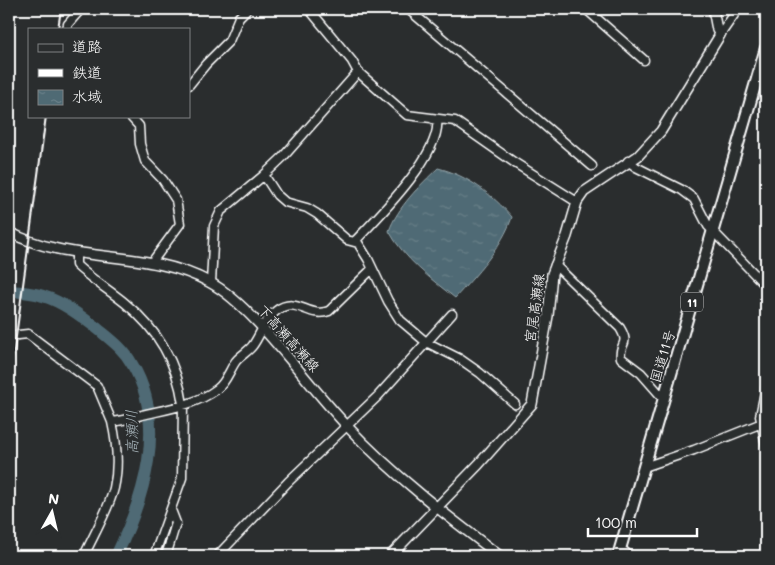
<svg xmlns="http://www.w3.org/2000/svg" width="775" height="565" viewBox="0 0 775 565" font-family="Mali,'Klee One',sans-serif">
  <style>
    .water { fill: url(#water-ripples); stroke: #95a6ac }
    .lines { fill: none; stroke-linecap: round; stroke-linejoin: round }
    .river { stroke: #4f6a74; stroke-width: 12 }
    .minor-casing { stroke: #fff; stroke-width: 11 }
    .major-casing { stroke: #fff; stroke-width: 12 }
    .highway-casing { stroke: #fff; stroke-width: 14 }
    .minor { stroke: #2a2d2e; stroke-width: 8 }
    .major { stroke: #2a2d2e; stroke-width: 9 }
    .highway { stroke: #2a2d2e; stroke-width: 10 }
    .rail { stroke: #fff; stroke-width: 2 }
    .labels { text-anchor: middle; dominant-baseline: central; stroke-width: 4; stroke-linejoin: round; paint-order: stroke }
    .shield { fill: #2a2d2e; stroke: #bfc0c0; stroke-width: 1 }
    .shield-label { font-size: 12px; font-weight: bold; fill: #fff }
    .street-label { font-size: 14px; fill: #fff; stroke: #2a2d2e }
    .water-label { font-size: 15px; font-style: italic; fill: #a7b4ba; stroke: #2a2d2e }
  </style>
  <defs>
    <pattern id="water-ripples" width="26" height="14" patternUnits="userSpaceOnUse" patternTransform="scale(1.25)"><rect width="26" height="14" fill="#4f6a74"/><path d="M2 4q2-2 4 0t4 0M15 11q2-2 4 0t4 0" fill="none" stroke="#698089"/></pattern>
  </defs>
  <rect width="100%" height="100%" fill="#2a2d2e"/>
  <filter id="ink" filterUnits="userSpaceOnUse"><feTurbulence type="fractalNoise" baseFrequency=".02" numOctaves="2"/><feDisplacementMap in="SourceGraphic" scale="10" xChannelSelector="R" yChannelSelector="G"/><feConvolveMatrix kernelMatrix="1 2 1 2 8 2 1 2 1" color-interpolation-filters="sRGB"/></filter>
  <g filter="url(#ink)">
    <path class="water" d="M438,168C467,175 493,195 512,217C503,246 475,276 455,298C431,279 404,259 389,231C397,208 420,185 438,168Z"/>
    <g class="lines">
      <path class="river" d="M9,291C20,292 32,292 43,296C63,302 81,316 98,329C110,339 124,349 132,364C168,424 144,498 116,556"/>
      <g class="minor-casing">
        <path id="minor" d="M309,9L352,61L358,72L407,115L455,121L515,163L577,202
          M408,9L592,166
          M586,9L644,60
          M67,29L68,24L81,9
          M720,35L738,9
          M189,85L206,64L229,41L239,17L247,9
          M130,116L139,126L140,144L145,161L163,180L176,200L180,224L152,262
          M628,161L636,167L682,190L694,199L708,226L766,286
          M264,175L277,195L285,202L307,208L317,214L347,240L358,243L368,259L388,301L400,320L426,342L460,359L480,373L515,404
          M358,243L356,240C378,217 442,153 437,120L433,119
          M76,253V265C91,279 109,290 125,303C158,330 177,362 183,404L182,478L154,556
          M555,265L620,328C631,346 618,343 621,358L641,373L663,398
          M211,283L214,226L221,211L263,176L283,157L358,72
          M9,336L28,334L97,386L112,422
          M766,387L760,416L766,445
          M644,467L694,450L762,423
          M619,551L625,552L629,556
          M84,556C93,536 109,509 114,488C119,466 117,444 112,422C122,421 132,418 142,415C167,409 196,405 217,389C226,383 230,369 236,361C241,355 249,351 253,345C261,334 264,320 276,311C297,295 308,319 329,311L372,269
          M166,556L176,523L171,510
          M217,556L288,482L378,396L452,314
          M765,556L766,536"/>
      </g>
      <g class="major-casing">
        <path id="major" d="M9,232C71,265 147,248 209,282C228,292 244,308 258,323C289,356 316,393 347,426C393,475 447,516 500,556
          M390,556L479,464L532,404L548,316L552,274L567,236L577,202L584,192L638,156L661,131L720,35L717,30L713,9"/>
      </g>
      <g class="highway-casing">
        <path id="highway" d="M618,556L766,48"/>
      </g>
      <use href="#minor" class="minor"/>
      <use href="#major" class="major"/>
      <use href="#highway" class="highway"/>
      <path class="rail" d="M58,29L61,9
        M9,388L46,116"/>
    </g>
  </g>
  <g class="labels">
    <rect class="shield" x="681" y="292.5" width="22" height="19" rx="4"/>
    <g class="shield-label">
      <text x="692" y="302">11</text>
    </g>
    <g class="street-label">
      <text transform="translate(534 308) rotate(-82)">宮尾高瀬線</text>
      <text transform="translate(289 338) rotate(48)">下高瀬高瀬線</text>
      <text transform="translate(662 356) rotate(-73)">国道11号</text>
    </g>
    <g class="water-label">
      <text transform="translate(131 432) rotate(-91)">高瀬川</text>
    </g>
  </g>
  <rect width="775" height="565" fill="none" stroke="#2a2d2e" stroke-width="30"/>
  <rect x="15" y="15" width="745" height="535" fill="none" stroke="#fff" stroke-width="2" filter="url(#ink)"/>
  <rect x="28" y="28" width="162" height="90" fill="#2a2d2e" stroke="#7f8182"/>
  <rect x="38" y="44" width="25" height="8" fill="#2a2d2e" stroke="#7f8182"/>
  <text x="72" y="52" font-size="15" fill="#ffffff">道路</text>
  <rect x="38" y="69" width="25" height="8" fill="#ffffff" stroke="#7f8182"/>
  <text x="72" y="78" font-size="15" fill="#ffffff">鉄道</text>
  <rect x="38" y="90" width="25" height="15" fill="url(#water-ripples)" stroke="#7f8182"/>
  <text x="72" y="102" font-size="15" fill="#ffffff">水域</text>
  <g transform="translate(52 512) rotate(8)" stroke="#2a2d2e" stroke-width="4" paint-order="stroke">
  <path d="M0-4L9 19L0 12L-9 19Z" fill="#ffffff"/>
  <text y="-8" font-size="14" font-weight="bold" text-anchor="middle" fill="#ffffff">N</text>
  </g>
  <path d="M588 528v8h109v-8" fill="none" stroke="#ffffff" stroke-width="2.5"/>
  <text x="595" y="528" font-size="15" fill="#ffffff" stroke="#2a2d2e" stroke-width="4" paint-order="stroke">100 m</text>
</svg>
